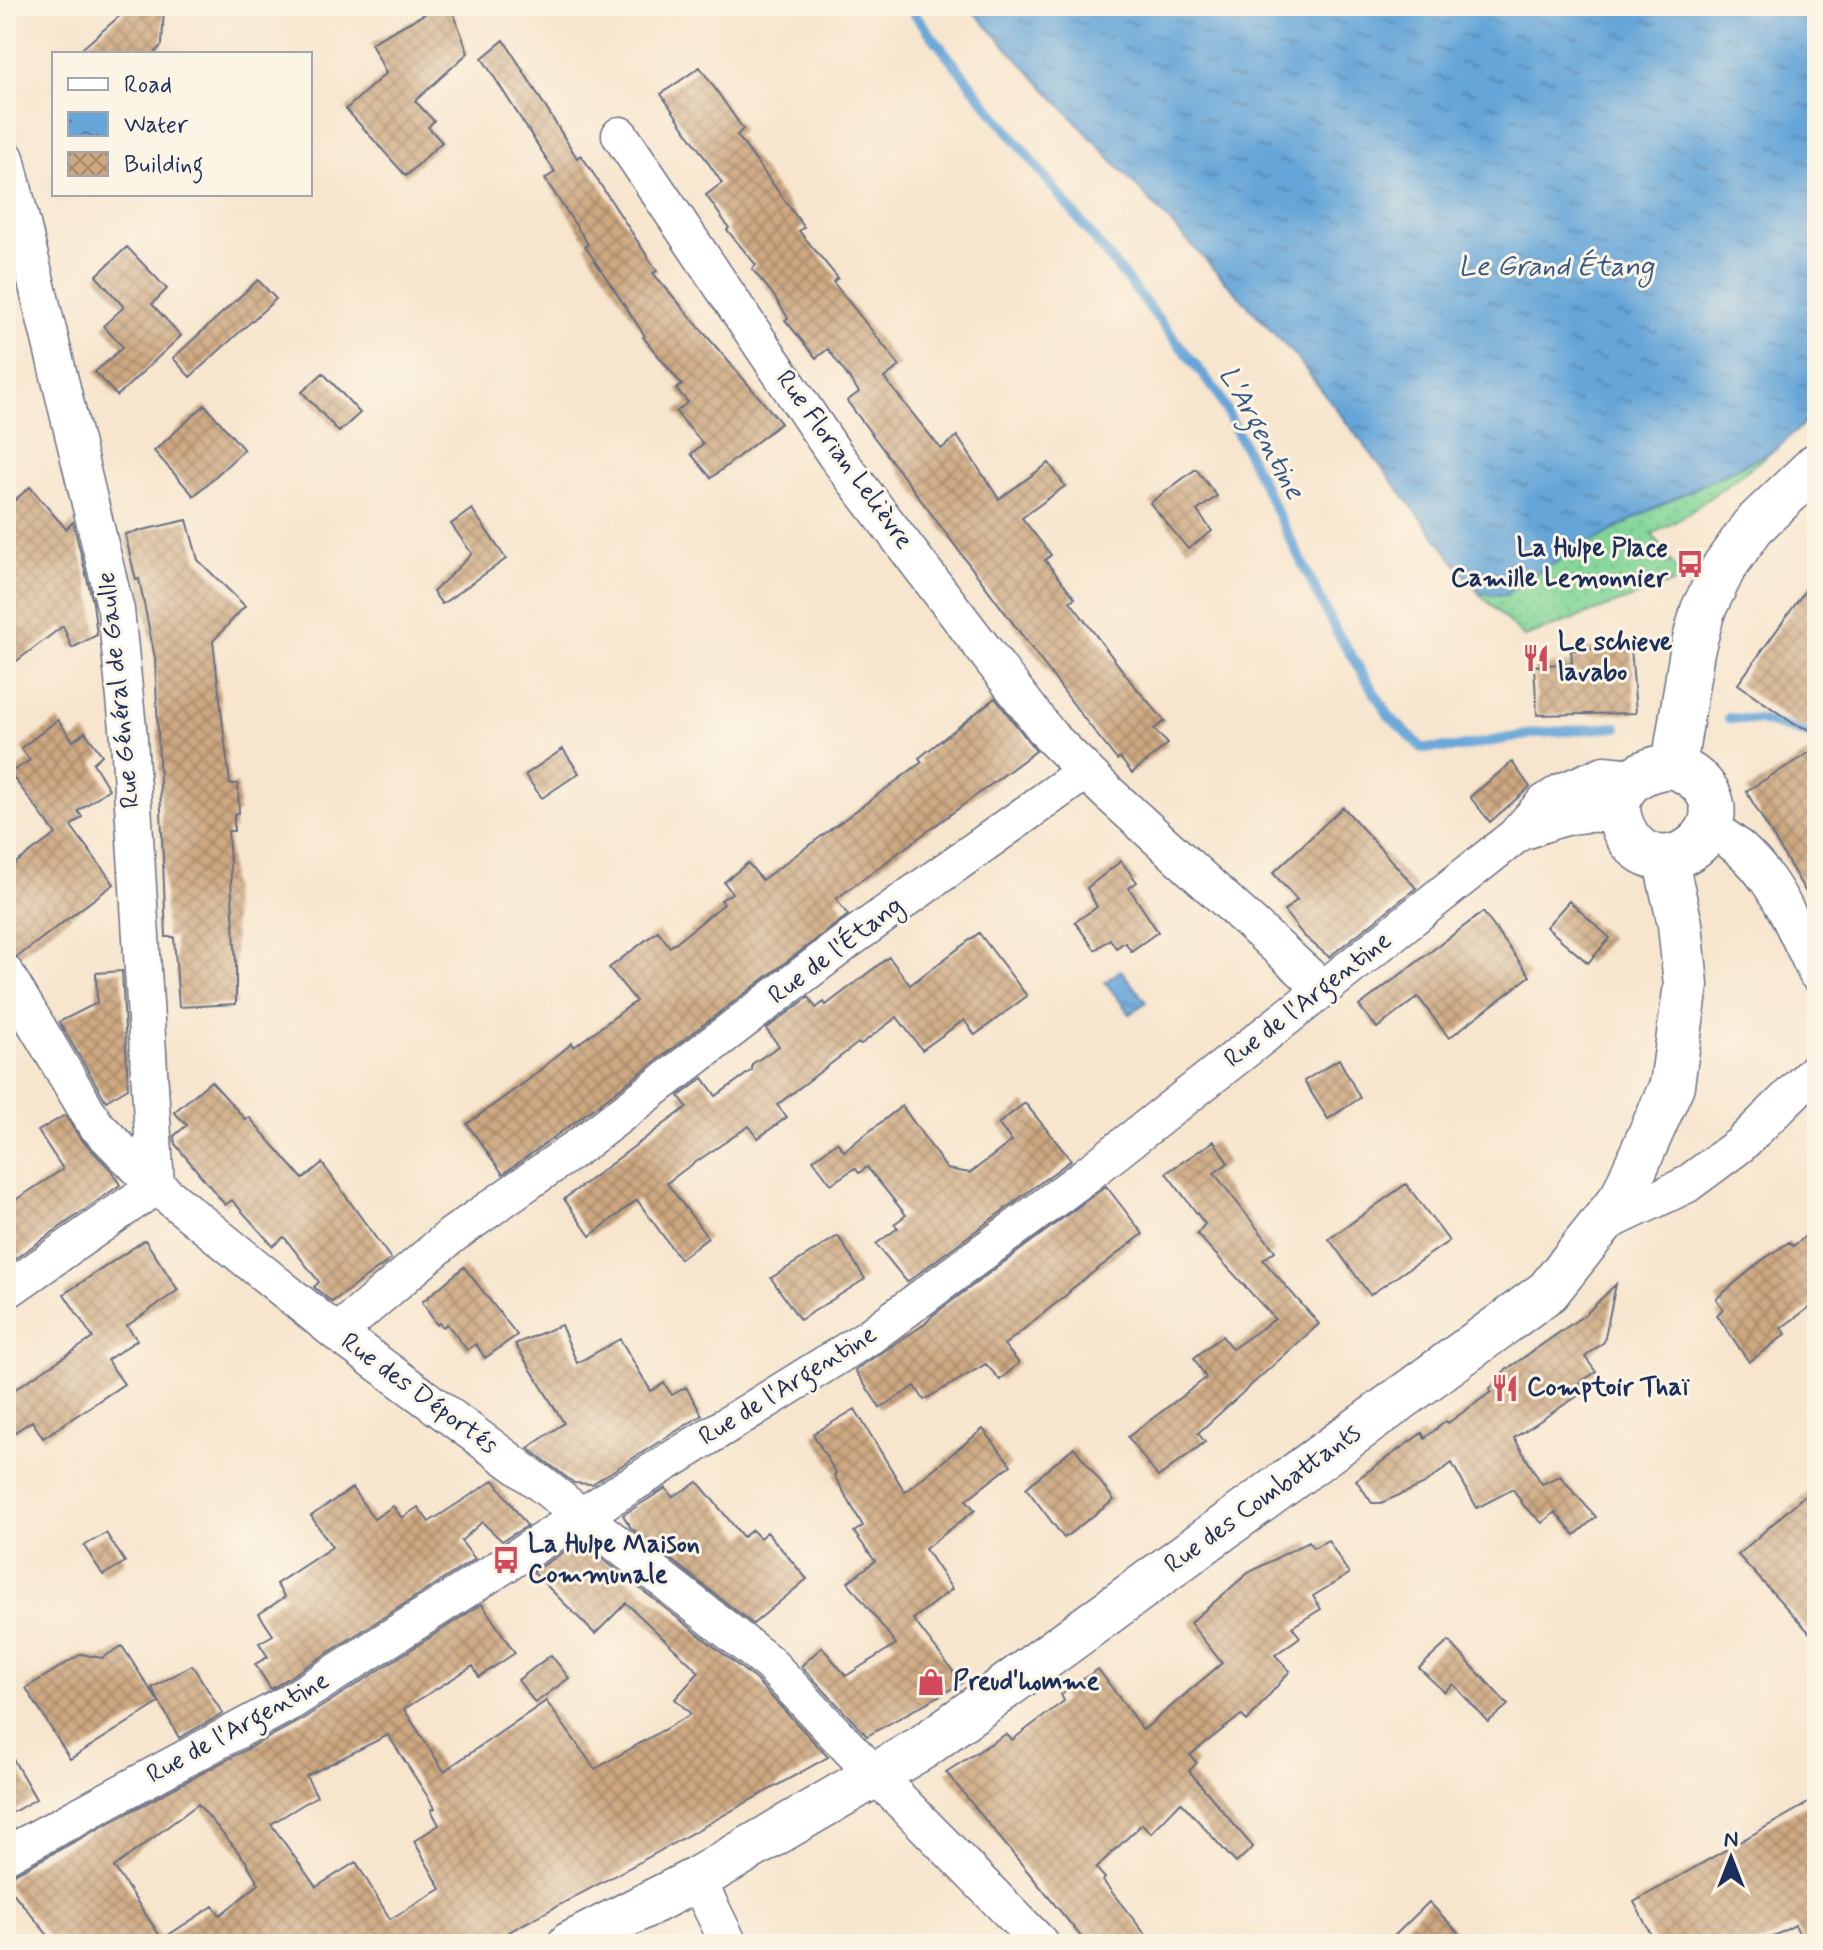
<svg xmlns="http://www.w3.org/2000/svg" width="1823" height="1950" viewBox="0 0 1823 1950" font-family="Mynerve,sans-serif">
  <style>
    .grass { fill: url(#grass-dots); stroke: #4e827b; stroke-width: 2 }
    .water { fill: url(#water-ripples); stroke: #406a9b; stroke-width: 2 }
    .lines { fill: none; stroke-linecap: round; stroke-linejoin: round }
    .stream { stroke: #65a5d8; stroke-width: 10 }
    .building { fill: url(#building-cross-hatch); fill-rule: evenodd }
    .street-casing { stroke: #686f85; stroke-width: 39 }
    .secondary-casing { stroke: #686f85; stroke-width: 47 }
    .street { stroke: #fff; stroke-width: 36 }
    .secondary { stroke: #fff; stroke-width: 44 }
    .labels { text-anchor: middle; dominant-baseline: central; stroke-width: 6; stroke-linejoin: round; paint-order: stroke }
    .street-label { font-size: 26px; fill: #1b2f5e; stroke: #fcf5e5 }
    .poi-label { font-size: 26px; font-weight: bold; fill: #1b2f5e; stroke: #fcf5e5; text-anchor: start }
    .water-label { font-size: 28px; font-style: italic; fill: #355889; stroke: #fcf5e5 }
  </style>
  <defs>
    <pattern id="grass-dots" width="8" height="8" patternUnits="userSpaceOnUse" patternTransform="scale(2)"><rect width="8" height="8" fill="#82d698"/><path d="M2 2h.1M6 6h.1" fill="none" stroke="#70b885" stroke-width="1.8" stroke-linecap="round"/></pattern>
    <pattern id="water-ripples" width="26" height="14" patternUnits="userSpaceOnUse" patternTransform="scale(2)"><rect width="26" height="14" fill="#65a5d8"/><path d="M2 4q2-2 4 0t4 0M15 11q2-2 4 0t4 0" fill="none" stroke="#5287b2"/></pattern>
    <pattern id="building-cross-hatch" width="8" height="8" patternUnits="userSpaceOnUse" patternTransform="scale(2)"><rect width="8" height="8" fill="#cea880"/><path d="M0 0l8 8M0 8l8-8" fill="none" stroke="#a6896c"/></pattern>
  </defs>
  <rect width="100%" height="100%" fill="#fcf5e5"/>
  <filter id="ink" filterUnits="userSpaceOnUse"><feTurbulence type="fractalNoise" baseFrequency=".0125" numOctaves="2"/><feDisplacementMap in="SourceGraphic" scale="16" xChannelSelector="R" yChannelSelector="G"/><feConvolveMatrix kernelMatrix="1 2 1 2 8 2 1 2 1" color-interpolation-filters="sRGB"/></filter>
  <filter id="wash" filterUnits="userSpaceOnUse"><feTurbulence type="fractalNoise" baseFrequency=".006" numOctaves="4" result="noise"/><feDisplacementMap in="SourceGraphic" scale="32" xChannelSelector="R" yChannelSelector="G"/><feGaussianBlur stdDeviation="1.8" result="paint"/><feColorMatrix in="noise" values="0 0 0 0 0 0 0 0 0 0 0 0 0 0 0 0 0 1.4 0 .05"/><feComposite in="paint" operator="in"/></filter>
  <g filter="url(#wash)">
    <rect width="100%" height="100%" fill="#f7e5cd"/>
    <path class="grass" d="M1776,449L1682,518L1652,534L1683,579L1524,637L1479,593L1505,595L1528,578L1646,512Z"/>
    <path class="water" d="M968,6H1817V412L1776,449L1646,512L1528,578L1505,595L1479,593L1295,356Z
      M1121,970L1146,1002L1130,1014L1105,982Z"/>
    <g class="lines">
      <path class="stream" d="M908,6L1217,392L1336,631L1389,716L1422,748H1455L1537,733L1617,727
        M1729,718L1759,720L1817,737"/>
    </g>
    <g id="blocks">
      <path class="building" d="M131,6L164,8L162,45L153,54H76Z
        M439,6H451L468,53L415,101L434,121L428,127L442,142L406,176L346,109L386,73L371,43Z
        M504,40L577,158L581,155L657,271L653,273L781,423L711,478L691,454L703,444L676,412L688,402L676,389L682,385L643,337L645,336L585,246L588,244L545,179L555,172L482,58Z
        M700,67L743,129L737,135L804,227L799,231L838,278L833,282L900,366L884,378L941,449L957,436L999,499L1049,463L1065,486L1022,518L1051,555L1045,560L1075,598L1070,601L1132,683L1165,721L1154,729L1168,744L1132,773L1120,758L1117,760L1083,717L847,401L859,392L828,349L816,358L785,320L788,318L772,293L752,269L756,265L727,230L729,228L706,195L722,183L661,94Z
        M127,247L167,289L152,304L181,336L117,396L95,372L123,347L103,326L124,307L96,276Z
        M258,280L276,299L190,377L173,358Z
        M323,373L360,413L339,432L302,392Z
        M205,405L244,450L194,496L154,451Z
        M1196,469L1217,496L1197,511L1212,531L1188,549L1150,503Z
        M30,487L66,529L73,522L93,603L97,635L72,648L63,626L6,669V508Z
        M472,509L506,559L442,604L433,592L472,554L451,524Z
        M187,520L198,560L245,606L213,641L230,784H238L239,813L234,814V831H228L236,963V1004L179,1007L174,937H166L155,658L139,579L136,580L125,534Z
        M1817,574V732L1794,724L1738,684Z
        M1631,647L1636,713L1537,715L1534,666L1572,663L1571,650Z
        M995,698L1036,751L836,899L848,915L586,1114L503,1174L467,1124L528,1080L572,1043L574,1047L636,1001L609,968L658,931L670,947L724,904L721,900L732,893L724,882L748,863L762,880L922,762L919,758Z
        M58,720L73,741L85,732L102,755L93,763L109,789L78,811L82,817L71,826L114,884L17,957L6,953V870L56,834L10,773L30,760L21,748Z
        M1817,748V911L1746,791Z
        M563,749L579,773L542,798L525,775Z
        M1512,762L1530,787L1490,822L1470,797Z
        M1343,807L1416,888L1329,957L1304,936L1284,911L1297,900L1273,873Z
        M1121,861L1137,882L1129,888L1158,932L1131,951L1125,942L1116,948L1110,939L1095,950L1075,922L1097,907L1087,888Z
        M1569,901L1610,938L1588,963L1546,927Z
        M1483,912L1530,976L1449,1038L1418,997L1377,1028L1359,1006Z
        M979,933L1027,996L975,1035L964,1020L922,1050L897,1017L860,1045L858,1043L777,1105L787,1117L758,1138L749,1126L684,1170L667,1183L708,1238L680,1259L637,1200L590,1236L564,1199L687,1107L679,1096L703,1078L716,1096L752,1070V1064L779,1046L766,1029L809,997L816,1008L824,1002L826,1005L889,957L910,985Z
        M122,971L128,1088L106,1101L59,1022L97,1003L96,973Z
        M1339,1059L1360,1098L1328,1119L1304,1081Z
        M211,1081L246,1120L249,1117L303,1179L322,1163L391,1259L332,1302L314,1287L319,1282L284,1237L273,1246L232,1200L225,1205L175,1144L174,1136L187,1125L174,1112Z
        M1025,1103L1071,1160L907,1282L876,1244L898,1228L894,1224L906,1215L867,1167L859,1173L855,1168L831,1184L813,1160L837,1142L844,1151L902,1106L947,1169L970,1173L1012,1141L998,1124Z
        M65,1115L80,1138L111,1170L120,1185L6,1265V1206L63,1169L38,1131Z
        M1214,1141L1228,1163L1214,1173L1275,1251L1263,1260L1319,1324L1198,1433L1205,1442L1158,1477L1128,1437L1206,1378L1194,1358L1222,1336L1232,1349L1275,1319L1197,1234L1205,1224L1166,1173Z
        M1406,1184L1449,1241L1370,1295L1329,1239Z
        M1106,1186L1143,1234L1069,1291L1070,1292L1004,1345L1019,1363L1000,1380L986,1364L924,1400L915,1386L880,1408L855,1370L925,1324L933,1315Z
        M1817,1227V1302L1781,1328L1786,1334L1749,1362L1717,1315L1723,1309L1716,1299L1761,1261L1789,1242L1793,1246Z
        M838,1236L865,1279L800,1320L771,1278Z
        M145,1240L178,1290L127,1326L137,1340L107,1360L124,1384L43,1438L32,1421L6,1438V1395L93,1338L64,1294Z
        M464,1267L517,1335L485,1358L476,1344L467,1350L447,1324L443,1327L439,1323L437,1325L422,1302Z
        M1616,1284L1604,1342L1585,1357L1596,1372L1579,1383L1585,1391L1514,1438L1542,1484L1560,1476L1596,1517L1575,1535L1555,1512L1542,1523L1524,1506L1513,1489L1477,1508L1452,1463L1423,1485L1381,1503H1372L1356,1480L1422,1433L1425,1438L1446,1421L1448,1423L1491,1392L1489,1389L1506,1376L1503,1372L1587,1313Z
        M561,1325L577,1363L620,1339L651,1391L664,1383L672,1395L686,1387L702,1415L592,1484L574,1483L528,1448L564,1423L515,1344Z
        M855,1409L905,1492L983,1429L1011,1465L966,1500L975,1510L925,1549L952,1589L913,1619L962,1683L867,1736L801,1666L822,1647L846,1676L896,1644L848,1582L875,1561L854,1532L863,1526L834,1475L836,1473L813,1434Z
        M1074,1447L1114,1500L1064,1538L1026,1488Z
        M494,1480L527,1526L502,1541L482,1522L461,1541L475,1559L271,1689L255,1664L268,1657L259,1643L273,1635L259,1614L285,1597L276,1584L332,1547L311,1516L352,1488L374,1519L393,1506L402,1518L418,1507L429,1522Z
        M698,1482L743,1537L752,1530L760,1538L767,1532L807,1579L753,1624L631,1528L623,1515L666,1488L672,1497Z
        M1817,1484V1641L1738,1555Z
        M106,1533L125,1562L103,1575L84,1546Z
        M1328,1540L1349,1574L1313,1596L1321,1609L1292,1627L1300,1637L1275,1655L1290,1671L1247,1721L1241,1715L1190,1755L1197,1763L1189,1771L1253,1847L1236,1863L1181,1802L1151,1833L1142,1824L1096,1868L1105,1878L1103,1881L1153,1944H1087L946,1772L1006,1734L1012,1740L1064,1701L1061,1694L1098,1669L1143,1730L1222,1663L1190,1623L1248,1573L1309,1541L1313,1548Z
        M576,1544L585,1545L755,1679L828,1757L640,1862L486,1944H55L6,1884L16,1873L301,1720L482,1604L515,1653L479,1677L473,1666L404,1709L444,1771L546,1701L595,1769L691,1714L675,1699L699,1672L626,1603L595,1634L533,1572ZM388,1735L435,1808L431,1810L439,1825L414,1841L441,1889L390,1919L356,1862L316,1887L271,1824L317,1796L306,1776ZM198,1804L245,1860L259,1884L220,1915L213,1906L162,1939L114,1867Z
        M1449,1641L1508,1705L1488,1722L1453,1684L1444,1692L1419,1668Z
        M122,1646L159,1703L70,1759L26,1688L81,1654L102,1658Z
        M551,1655L569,1678L535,1703L518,1680Z
        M192,1665L223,1714L179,1738L152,1688Z
        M6,1747L36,1799L6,1816Z
        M1817,1798V1944H1805L1795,1925L1759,1944H1656L1634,1902Z
        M1429,1902L1469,1944H1386Z"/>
    </g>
  </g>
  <g filter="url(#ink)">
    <use href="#blocks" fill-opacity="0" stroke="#686f85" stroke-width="2"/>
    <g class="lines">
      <g class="street-casing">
        <path id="street" d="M620,135L836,456L1050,736L1105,790L1323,989
          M6,158L116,610L129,738L156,1186
          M1709,828C1770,859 1788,917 1817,974
          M1528,830C1559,817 1585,810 1619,816
          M6,974L95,1124L156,1186L337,1333L540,1483L769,1663L849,1748L1041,1944
          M1600,1226L1686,1185L1740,1145L1817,1069
          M6,1291L156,1186
          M337,1333L451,1236L582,1144L850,939L1086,771
          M6,1855L290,1702L581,1516L870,1336L1080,1180L1323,989L1515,836L1544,803L1561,792L1604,774L1636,777
          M697,1879L729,1944"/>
      </g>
      <g class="secondary-casing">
        <path id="secondary" d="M1674,766L1692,651L1703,610L1724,567L1753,526L1817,465
          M1674,766C1771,809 1659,906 1623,828C1605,789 1641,767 1674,766Z
          M570,1944L697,1879L923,1747L1548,1291L1622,1198L1672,1085L1686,985L1680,924L1665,858"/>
      </g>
      <use href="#street" class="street"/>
      <use href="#secondary" class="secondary"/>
    </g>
  </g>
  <defs>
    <g id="bus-bare" transform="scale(2.16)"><path d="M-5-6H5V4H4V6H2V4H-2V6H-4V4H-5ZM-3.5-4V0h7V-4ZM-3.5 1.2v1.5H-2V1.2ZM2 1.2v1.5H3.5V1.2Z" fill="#d1495b" stroke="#fcf5e5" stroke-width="2.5" paint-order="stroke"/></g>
    <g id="restaurant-bare" transform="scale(2.16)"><path d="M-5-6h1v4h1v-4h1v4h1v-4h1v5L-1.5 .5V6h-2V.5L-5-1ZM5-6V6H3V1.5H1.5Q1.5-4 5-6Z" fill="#d1495b" stroke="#fcf5e5" stroke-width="2.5" paint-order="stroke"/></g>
    <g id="shop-bare" transform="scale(2.16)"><path d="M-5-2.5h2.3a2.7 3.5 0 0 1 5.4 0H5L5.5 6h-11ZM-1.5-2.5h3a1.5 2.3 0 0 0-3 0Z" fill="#d1495b" stroke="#fcf5e5" stroke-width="2.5" paint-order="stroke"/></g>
  </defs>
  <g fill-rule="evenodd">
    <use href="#bus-bare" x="1690" y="564"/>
    <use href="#restaurant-bare" x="1536" y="658"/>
    <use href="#restaurant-bare" x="1505" y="1388"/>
    <use href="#bus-bare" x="506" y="1560"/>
    <use href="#shop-bare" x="931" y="1682"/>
  </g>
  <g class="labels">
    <g class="street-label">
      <text transform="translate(844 460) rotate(54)">Rue Florian Lelièvre</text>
      <text transform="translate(119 690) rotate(-96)">Rue Général de Gaulle</text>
      <text transform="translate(836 951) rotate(-37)">Rue de l'Étang</text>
      <text transform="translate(1308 1000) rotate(-38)">Rue de l'Argentine</text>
      <text transform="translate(788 1386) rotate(-32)">Rue de l'Argentine</text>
      <text transform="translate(419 1394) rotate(36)">Rue des Déportés</text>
      <text transform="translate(1263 1499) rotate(-36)">Rue des Combattants</text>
      <text transform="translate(238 1728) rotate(-29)">Rue de l'Argentine</text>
    </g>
    <g class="poi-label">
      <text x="1668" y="549" text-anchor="end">La Hulpe Place<tspan x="1668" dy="30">Camille Lemonnier</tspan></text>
      <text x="1558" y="643">Le schieve<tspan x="1558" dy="30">lavabo</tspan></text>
      <text x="1527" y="1388">Comptoir Thaï</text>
      <text x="528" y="1545">La Hulpe Maison<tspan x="528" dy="30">Communale</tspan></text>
      <text x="953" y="1682">Preud'homme</text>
    </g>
    <g class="water-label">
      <text x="1556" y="267">Le Grand Étang</text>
      <text transform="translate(1261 433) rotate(61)">L'Argentine</text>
    </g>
  </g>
  <rect width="1823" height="1950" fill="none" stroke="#fcf5e5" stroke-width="32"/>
  <rect x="52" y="52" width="260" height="144" fill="#fcf5e5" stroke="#a2a6af" stroke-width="2"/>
  <rect x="68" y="78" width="40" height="12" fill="#ffffff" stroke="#a2a6af" stroke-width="2"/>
  <text x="124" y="92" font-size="24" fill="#1b2f5e">Road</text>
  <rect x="68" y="112" width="40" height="24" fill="url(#water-ripples)" stroke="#a2a6af" stroke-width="2"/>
  <text x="124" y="132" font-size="24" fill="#1b2f5e">Water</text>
  <rect x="68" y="152" width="40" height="24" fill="url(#building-cross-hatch)" stroke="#a2a6af" stroke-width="2"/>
  <text x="124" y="172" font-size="24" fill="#1b2f5e">Building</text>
  <g transform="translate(1731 1858)" stroke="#fcf5e5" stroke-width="6" paint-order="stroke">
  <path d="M0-6L14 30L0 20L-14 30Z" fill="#1b2f5e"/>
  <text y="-12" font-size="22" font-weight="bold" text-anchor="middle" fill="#1b2f5e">N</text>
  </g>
</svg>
